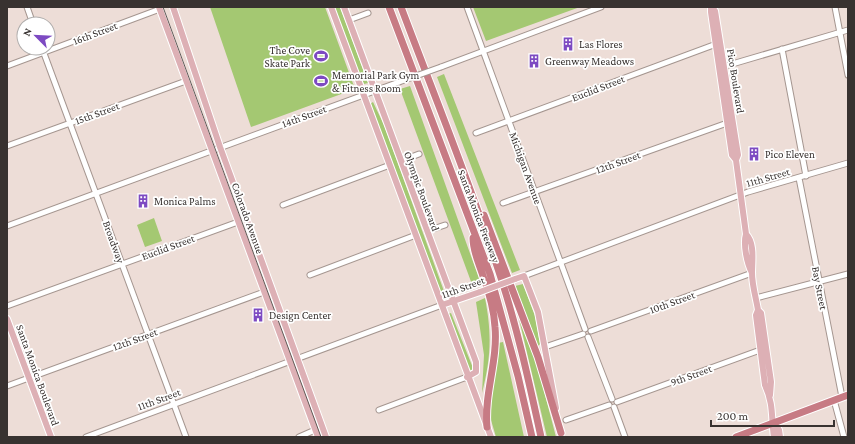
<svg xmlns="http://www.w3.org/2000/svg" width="855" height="444" viewBox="0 0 855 444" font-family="'Crimson Pro',serif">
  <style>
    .green { fill: #a4c872 }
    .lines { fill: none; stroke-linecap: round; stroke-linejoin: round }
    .minor-casing { stroke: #a59690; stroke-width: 7 }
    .major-casing { stroke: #fff; stroke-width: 8 }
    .highway-casing { stroke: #fff; stroke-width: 9 }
    .minor { stroke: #fff; stroke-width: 5 }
    .major { stroke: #ddb0b5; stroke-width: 6 }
    .highway { stroke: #c77b84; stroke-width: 7 }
    .tram { stroke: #605855; stroke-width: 1 }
    .minor-bridge-casing { stroke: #a59690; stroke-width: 7; stroke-linecap: butt }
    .major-bridge-casing { stroke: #fff; stroke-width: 8; stroke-linecap: butt }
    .minor-bridge { stroke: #fff; stroke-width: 5 }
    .major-bridge { stroke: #ddb0b5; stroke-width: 6 }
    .labels { text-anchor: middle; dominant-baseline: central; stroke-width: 3.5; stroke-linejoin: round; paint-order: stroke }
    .street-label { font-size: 11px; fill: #383230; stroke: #fff }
    .poi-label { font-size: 11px; fill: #383230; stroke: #fff; text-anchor: start }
  </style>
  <rect width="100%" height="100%" fill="#edddd7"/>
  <path class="green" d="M210,7H325L355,89L251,127Z
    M334,7H340L368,83L364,84L355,64Z
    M473,7H580L486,41Z
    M444,74L520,270L512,273L437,77Z
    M410,86L481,284L473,287L400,89Z
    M373,102L384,125L445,294H442L432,274L370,104Z
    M154,218L162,241L145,247L137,225Z
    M523,284L535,316L540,344L538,346L515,286Z
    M485,298C492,334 491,358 482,393L484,355L476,302Z
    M451,313L473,368L471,371H468L448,314Z
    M519,319H521L538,368L556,437H547Z
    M503,342L524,437H496L488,410L498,343Z"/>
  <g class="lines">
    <g class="minor-casing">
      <path id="minor" d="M27,7L33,24
        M467,7L585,329
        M835,7L848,75
        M349,20L368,13
        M42,48L186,437
        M782,49L806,176
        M7,66L160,9
        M441,67L601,7
        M722,67L848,30
        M476,133L719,43
        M7,146L186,81
        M401,161L419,154
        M799,178L842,397
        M503,203L730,122
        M283,205L390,165
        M7,226L399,82
        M427,231L445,225
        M310,275L416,235
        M524,276L748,192L848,163
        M756,298L848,274
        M7,306L238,222
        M591,331L752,273
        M588,337L612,399
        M545,347L583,334
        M7,386L264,292
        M834,400L844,437
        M617,402L763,349
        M614,407L625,437
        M379,410L467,377
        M566,420L609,405
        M86,437L442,305
        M299,437L315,430"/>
    </g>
    <g class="major-casing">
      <path id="major" d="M159,7L318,437
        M173,7L220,147L326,437
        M331,7L491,437
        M344,7L476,362V372L467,377
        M711,7V12L732,155L736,160
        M712,7L715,11L738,155L736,160L746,234C743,245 747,263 752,273
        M746,234C755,243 752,261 752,273C752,285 756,298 758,310L756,315L765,385C774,405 771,417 774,437
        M515,279L524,276L538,312L556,408
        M442,305L480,292
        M758,310L761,313L771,382L770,395
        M7,319L51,437
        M774,422L779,430L780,437"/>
    </g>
    <g class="highway-casing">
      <path id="highway" d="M389,7L490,274L518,376L532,437
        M401,7C434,95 470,183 499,272C517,326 529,382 541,437
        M484,215L538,357L561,433
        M473,238C473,252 479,263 483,276C489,292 494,310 495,327C498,361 484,393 487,427
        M736,437L848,395"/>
    </g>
    <use href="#minor" class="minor"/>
    <use href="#major" class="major"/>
    <use href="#highway" class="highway"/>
    <path class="tram" d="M163,7L321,437"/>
    <g class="minor-bridge-casing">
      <path id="minor-bridge" d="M399,82L441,67"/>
    </g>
    <g class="major-bridge-casing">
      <path id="major-bridge" d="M480,292L515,279"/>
    </g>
    <use href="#minor-bridge" class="minor-bridge"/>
    <use href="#major-bridge" class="major-bridge"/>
  </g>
  <defs>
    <g id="building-bare" transform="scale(1.08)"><path d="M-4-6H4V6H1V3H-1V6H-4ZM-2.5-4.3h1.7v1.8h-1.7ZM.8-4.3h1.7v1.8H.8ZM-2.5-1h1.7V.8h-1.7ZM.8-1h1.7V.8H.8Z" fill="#7d4ac2" stroke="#fff" stroke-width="2.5" paint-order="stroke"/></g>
    <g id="stadium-bare" transform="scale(1.08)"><path d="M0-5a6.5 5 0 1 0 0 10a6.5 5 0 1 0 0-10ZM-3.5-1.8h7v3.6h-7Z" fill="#7d4ac2" stroke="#fff" stroke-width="2.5" paint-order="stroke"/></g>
  </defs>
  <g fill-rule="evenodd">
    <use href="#building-bare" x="568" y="44"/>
    <use href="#stadium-bare" x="321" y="56"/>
    <use href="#building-bare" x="534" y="61"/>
    <use href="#stadium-bare" x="321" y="81"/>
    <use href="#building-bare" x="754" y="154"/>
    <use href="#building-bare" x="143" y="201"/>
    <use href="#building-bare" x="258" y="315"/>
  </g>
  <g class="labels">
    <g class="street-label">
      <text transform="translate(95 33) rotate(-21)">16th Street</text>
      <text transform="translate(736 81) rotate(81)">Pico Boulevard</text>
      <text transform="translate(598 88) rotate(-21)">Euclid Street</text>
      <text transform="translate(97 113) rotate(-20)">15th Street</text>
      <text transform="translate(304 116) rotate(-20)">14th Street</text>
      <text transform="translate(618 162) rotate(-20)">12th Street</text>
      <text transform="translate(526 168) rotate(70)">Michigan Avenue</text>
      <text transform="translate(768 177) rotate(-16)">11th Street</text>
      <text transform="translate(422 191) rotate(70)">Olympic Boulevard</text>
      <text transform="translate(479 216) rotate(69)">Santa Monica Freeway</text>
      <text transform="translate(248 218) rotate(70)">Colorado Avenue</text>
      <text transform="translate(114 242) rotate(70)">Broadway</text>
      <text transform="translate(168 247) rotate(-20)">Euclid Street</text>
      <text transform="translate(463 287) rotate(-20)">11th Street</text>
      <text transform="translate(820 288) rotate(79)">Bay Street</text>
      <text transform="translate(672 302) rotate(-20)">10th Street</text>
      <text transform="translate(135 339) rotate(-20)">12th Street</text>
      <text transform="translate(38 375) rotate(70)">Santa Monica Boulevard</text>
      <text transform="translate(691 375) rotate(-20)">9th Street</text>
      <text transform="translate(159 399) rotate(-20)">11th Street</text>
    </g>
    <g class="poi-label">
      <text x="579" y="44">Las Flores</text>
      <text x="310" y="50" text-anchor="end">The Cove<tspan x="310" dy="13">Skate Park</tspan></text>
      <text x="545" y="61">Greenway Meadows</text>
      <text x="332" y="75">Memorial Park Gym<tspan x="332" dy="13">&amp; Fitness Room</tspan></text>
      <text x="765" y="154">Pico Eleven</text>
      <text x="154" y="201">Monica Palms</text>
      <text x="269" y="315">Design Center</text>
    </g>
  </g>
  <rect width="855" height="444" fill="none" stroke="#383230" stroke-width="16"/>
  <g transform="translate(36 36) rotate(294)"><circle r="19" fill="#ffffff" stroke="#afadac"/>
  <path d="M0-3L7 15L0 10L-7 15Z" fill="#7d4ac2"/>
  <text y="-6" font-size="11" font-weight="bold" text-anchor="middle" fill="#383230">N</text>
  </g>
  <path d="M711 420v6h123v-6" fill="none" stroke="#383230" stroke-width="2"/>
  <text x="717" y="420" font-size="12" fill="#383230" stroke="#ffffff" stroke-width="3" paint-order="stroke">200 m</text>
</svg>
